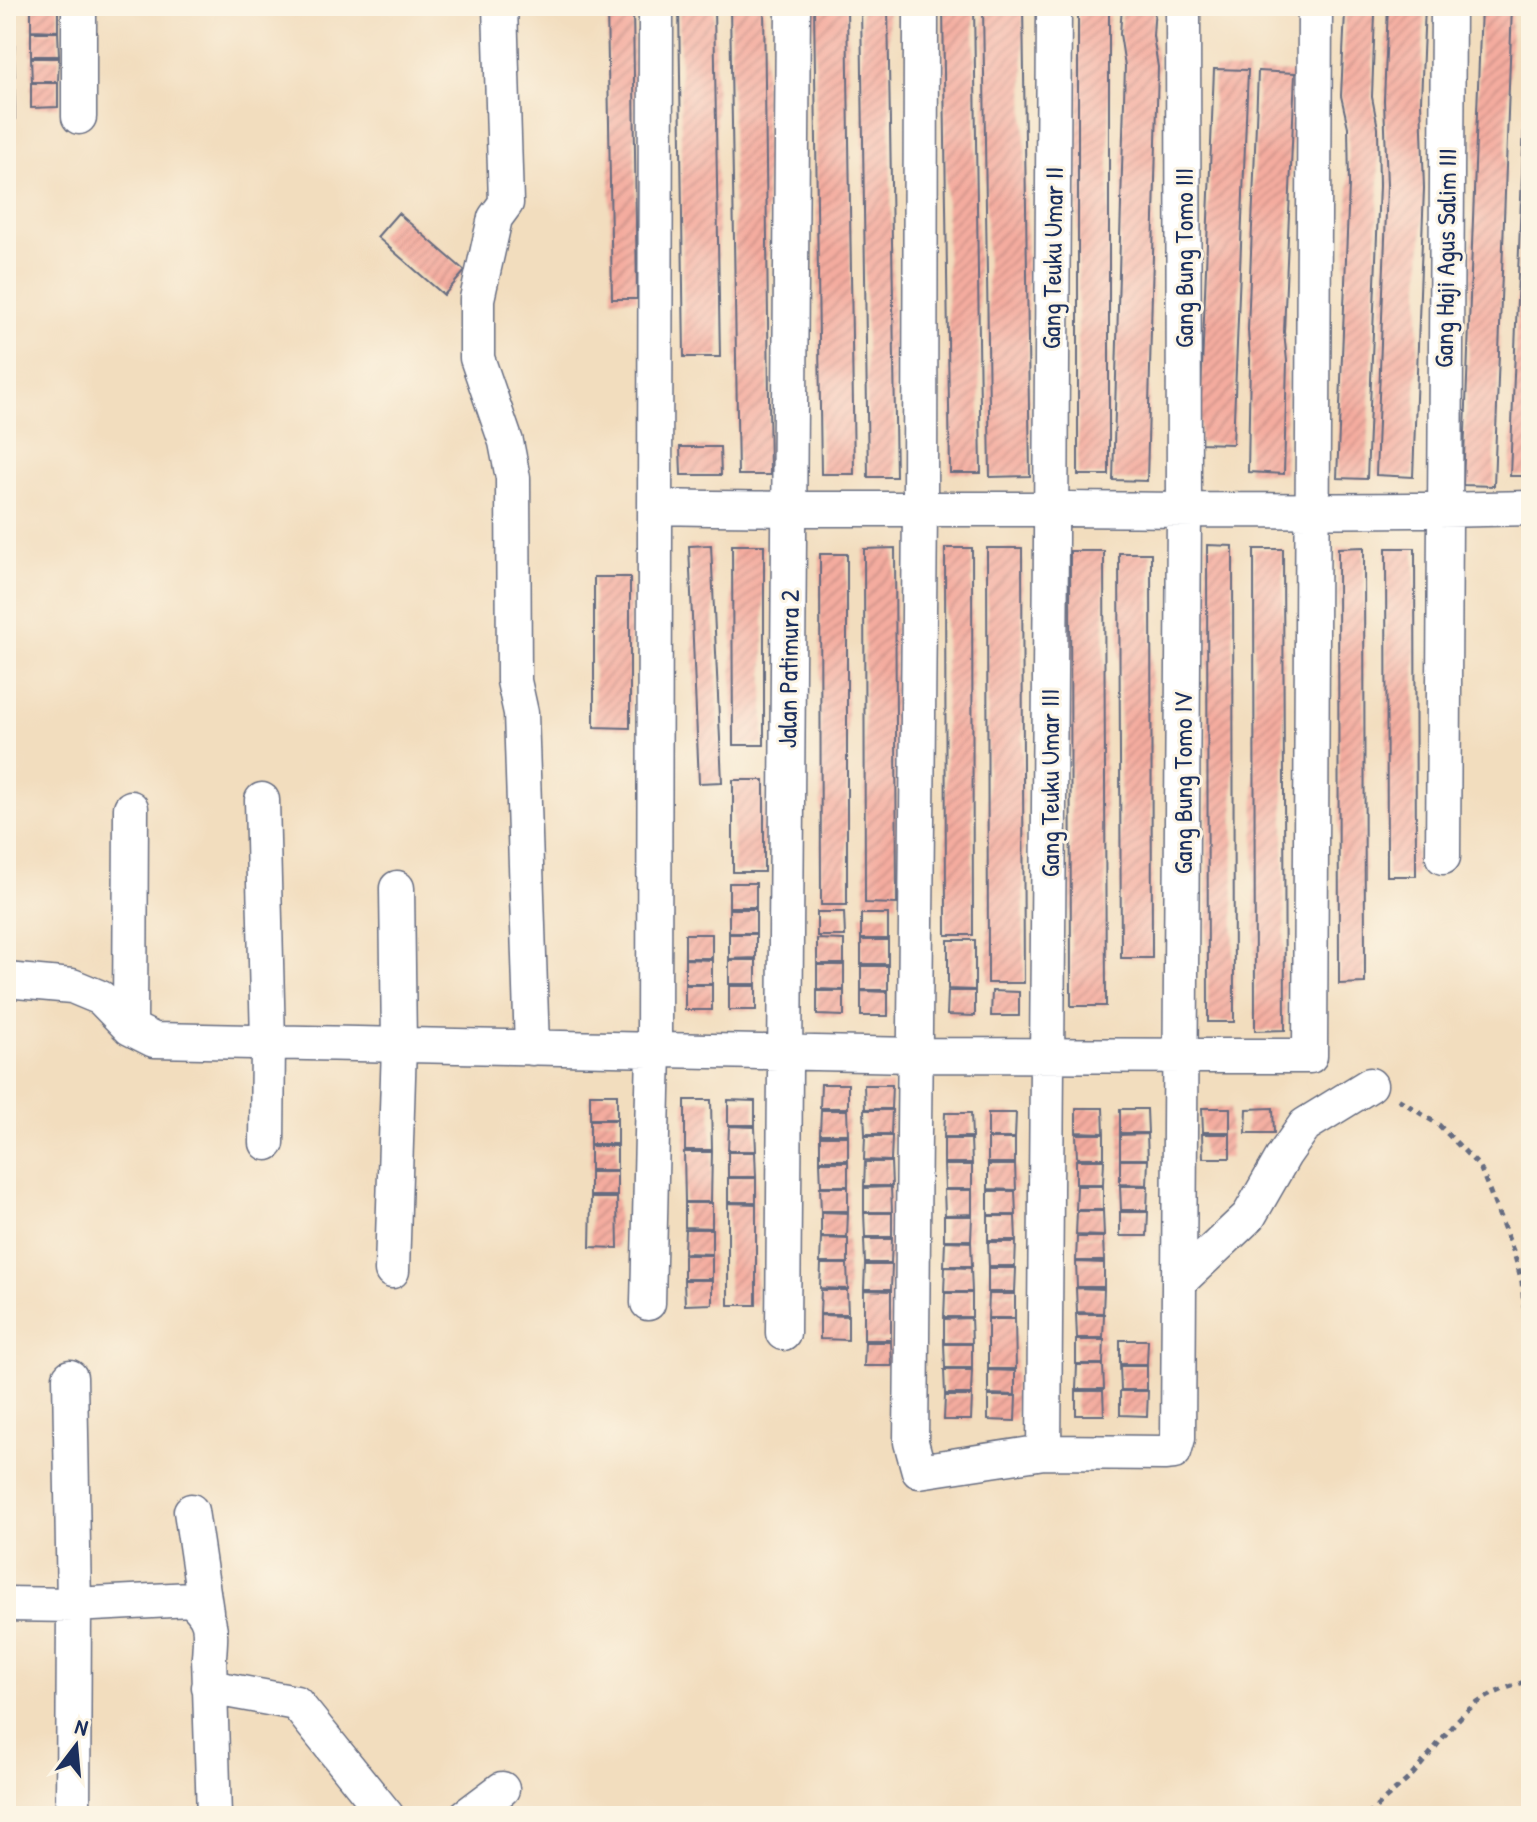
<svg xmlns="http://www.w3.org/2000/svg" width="1537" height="1822" viewBox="0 0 1537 1822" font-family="'Patrick Hand',sans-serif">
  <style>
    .building { fill: url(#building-hatch) }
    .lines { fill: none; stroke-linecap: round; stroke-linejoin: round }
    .minor-casing { stroke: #666c80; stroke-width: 37 }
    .path { stroke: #666c80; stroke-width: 5; stroke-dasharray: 6 6; stroke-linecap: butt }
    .minor { stroke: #fff; stroke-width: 34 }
    .labels { text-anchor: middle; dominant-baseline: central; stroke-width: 6; stroke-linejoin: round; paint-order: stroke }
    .street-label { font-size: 26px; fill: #1b2f5e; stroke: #fcf5e5 }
  </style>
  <defs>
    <pattern id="building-hatch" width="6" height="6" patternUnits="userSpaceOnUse" patternTransform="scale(2)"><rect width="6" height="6" fill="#f4ac9f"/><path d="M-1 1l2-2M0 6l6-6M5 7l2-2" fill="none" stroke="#d1948b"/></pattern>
  </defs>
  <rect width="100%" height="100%" fill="#fcf5e5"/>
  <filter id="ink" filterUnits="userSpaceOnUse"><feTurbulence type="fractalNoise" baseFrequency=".0125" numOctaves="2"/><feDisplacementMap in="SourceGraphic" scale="16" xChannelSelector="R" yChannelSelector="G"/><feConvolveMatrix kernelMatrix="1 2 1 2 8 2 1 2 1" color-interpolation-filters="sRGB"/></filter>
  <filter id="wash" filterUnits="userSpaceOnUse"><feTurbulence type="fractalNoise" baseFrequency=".006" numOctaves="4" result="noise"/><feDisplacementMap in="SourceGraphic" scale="32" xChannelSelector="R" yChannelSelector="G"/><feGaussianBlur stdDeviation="1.8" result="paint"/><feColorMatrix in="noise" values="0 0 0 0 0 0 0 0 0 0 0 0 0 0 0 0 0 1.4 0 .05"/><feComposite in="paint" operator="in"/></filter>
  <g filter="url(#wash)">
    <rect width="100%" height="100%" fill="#f2ddbe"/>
    <g id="blocks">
      <path class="building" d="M6,6H15L14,30H6Z
        M31,6H58V31L31,30Z
        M607,6H633L637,299H612Z
        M679,6H714L720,357H684Z
        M730,6H764L770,475H738Z
        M814,6H847L854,474H821Z
        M861,6H888L896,477H868Z
        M943,6H974L981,473H950Z
        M983,6H1023L1030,476L990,477Z
        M1078,6H1109V475H1078Z
        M1122,6H1155L1153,36L1158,67L1147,481L1113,480L1125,66L1120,34Z
        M1388,6H1425L1421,101L1424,188L1413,477L1376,475L1387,186L1384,100Z
        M1481,6H1512L1494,486L1463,485Z
        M1524,6H1531V476H1510L1525,98Z
        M1345,12L1375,14L1372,97L1378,128L1379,186L1367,479L1337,478L1349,185L1348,127L1341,96Z
        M6,32H15L14,56H6Z
        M31,32H58L59,56H31Z
        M6,57H14L15,82H6Z
        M31,58H59L58,82H32Z
        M1214,69L1248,70L1233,444L1199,443Z
        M1258,71L1295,73L1284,332L1287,361L1284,474L1248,472L1250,360L1248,330Z
        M6,83H14L15,107H6Z
        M31,83H58V107L31,108Z
        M6,109H15V133H6Z
        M6,135H15V159H6Z
        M6,160H15L14,184H6Z
        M398,213L465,271L444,295L377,237Z
        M680,447H720L721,475H681Z
        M711,545L722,782L699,783L689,546Z
        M732,545H764V745H733Z
        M1207,545L1233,546L1234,1022H1208Z
        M1364,547L1365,983L1339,984L1338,548Z
        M895,548L897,904L865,903L864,549Z
        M945,548H972L973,935H946Z
        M987,548H1022L1024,983H988Z
        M1386,548H1415L1416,876H1387Z
        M1254,549H1283L1285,1030L1255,1031Z
        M1070,551H1104L1106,1006H1071Z
        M1119,553H1151L1152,958H1121Z
        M820,554H847V905H821Z
        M594,577H630V728L594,727Z
        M733,780H764V872H733Z
        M729,883H756V907H729Z
        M729,909H756V933H729Z
        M817,912H844L845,936H817Z
        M861,914H888V939H861Z
        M685,934H712V958H685Z
        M729,934H756V958L729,959Z
        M817,939L844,940V964H817Z
        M861,940H888V964H861Z
        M948,940H975V990L948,989Z
        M685,959L712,960V984H685Z
        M729,960H756V984H729Z
        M817,965H844V990L817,989Z
        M861,966H888V990H861Z
        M685,985H712V1010H685Z
        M729,986H756V1010H729Z
        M817,991H844V1016L817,1015Z
        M861,991L888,992V1016H861Z
        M948,991H975V1016L947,1015Z
        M992,991L1019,992V1016H991Z
        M821,1084H848V1108H820Z
        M864,1085H892L891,1109H865Z
        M590,1094H617V1119H590Z
        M685,1100H711L712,1150H685Z
        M728,1100L755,1101V1125H728Z
        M1076,1108H1103L1104,1133L1076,1132Z
        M1202,1108H1230V1132H1203Z
        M1273,1108L1274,1133H1246L1247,1109Z
        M1120,1109H1147L1148,1133H1120Z
        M821,1110H847L848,1134H820Z
        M864,1110H892L891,1134H865Z
        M945,1113H971L972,1137H944Z
        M988,1113H1016L1015,1138H988Z
        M590,1120H617V1144H590Z
        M729,1126L755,1127L756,1151H728Z
        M1076,1134H1104V1158H1077Z
        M1147,1134L1148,1159H1120V1135Z
        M1202,1134H1230V1158H1203Z
        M820,1136H848V1160H820Z
        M865,1136H892L891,1161L864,1160Z
        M944,1139H971L972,1163H944Z
        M988,1139H1015V1163H988Z
        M590,1146H617V1170H590Z
        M684,1152H712L711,1202H685Z
        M728,1152H755L756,1177H728Z
        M1076,1160H1104L1103,1184H1076Z
        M1120,1160H1148L1147,1185L1120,1184Z
        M820,1162H848V1186H821Z
        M865,1162H891L892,1186H864Z
        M944,1165H972V1189H945Z
        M988,1165H1015L1016,1190L988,1189Z
        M590,1172H617V1196H590Z
        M728,1178H756V1202H728Z
        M1077,1186H1103V1210H1076Z
        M1120,1186H1148L1147,1210H1121Z
        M820,1187H848V1211H821Z
        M891,1187L892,1212H864V1188Z
        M944,1190H972V1214L945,1215Z
        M988,1191H1015L1016,1215H988Z
        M591,1198H617L618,1248L590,1247Z
        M685,1203H712V1228L685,1227Z
        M728,1203L756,1204V1305H728Z
        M1077,1211H1103L1104,1236L1076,1235Z
        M821,1212L848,1213L847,1237H821Z
        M1120,1212H1148L1147,1236H1120Z
        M864,1213H892V1237H865Z
        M944,1216H972L971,1240H944Z
        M988,1216H1015L1016,1240H988Z
        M685,1229H712V1254L684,1253Z
        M1077,1237H1103L1104,1261H1076Z
        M821,1238L848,1239V1263H820Z
        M864,1239H892L891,1263H865Z
        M945,1241L971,1242L972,1266H944Z
        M988,1242H1016L1015,1266H989Z
        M684,1255H712V1279H684Z
        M1076,1262L1104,1263V1287H1077Z
        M821,1264H847L848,1289L820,1288Z
        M865,1265H892L891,1289H864Z
        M945,1267L971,1268L972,1292H944Z
        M988,1268H1016L1015,1292H988Z
        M684,1280H712V1304L685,1305Z
        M1076,1288L1104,1289L1103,1313L1077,1312Z
        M821,1290H847L848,1314H820Z
        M864,1290L891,1291V1340H864Z
        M945,1293H972V1317H944Z
        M989,1294H1015V1318H988Z
        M1076,1314H1104L1103,1338H1077Z
        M820,1315L848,1316V1340L820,1339Z
        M971,1318L972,1343H944V1319Z
        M988,1319H1015L1016,1369H988Z
        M1076,1340H1104L1103,1364H1076Z
        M1120,1340H1148L1147,1364H1120Z
        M865,1342H891L892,1366H864Z
        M944,1344H972V1368H945Z
        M1077,1365H1103L1104,1389H1076Z
        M1120,1366H1147V1390H1121Z
        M944,1370H972L971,1394H945Z
        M988,1370L1015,1371V1395L988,1394Z
        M1076,1391H1103L1104,1415H1076Z
        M1120,1391H1148L1147,1416L1120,1415Z
        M945,1396H972L971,1420H944Z
        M988,1396H1016L1015,1421L988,1420Z"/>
    </g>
  </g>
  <g filter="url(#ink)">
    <use href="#blocks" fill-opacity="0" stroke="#666c80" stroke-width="2"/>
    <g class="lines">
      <g class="minor-casing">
        <path id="minor" d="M500,6L506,203L495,218L477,299V358L506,442L513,478L514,681L521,713L532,1048
          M921,6L920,509L911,1442L919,1471L1044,1452L1164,1453L1174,1452L1178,1438L1184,510L1183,6
          M79,117V6
          M656,507C794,510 931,509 1069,509C1223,510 1377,512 1531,508
          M262,800L268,1042L267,1143
          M1443,857L1448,6
          M6,980L72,986L101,998L130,1028L154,1040L915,1055L1310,1056L1315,6
          M130,1028L131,808
          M392,1271L399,1045L397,888
          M1179,1282L1249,1216L1284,1155L1305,1125L1370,1085
          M648,1303L654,1050L656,6
          M783,1333L793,6
          M1044,1452C1051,970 1050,488 1054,6
          M191,1511L206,1612
          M6,1604L74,1605L70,1377
          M209,1687L296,1703L387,1816
          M73,1816L74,1605L191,1599C213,1618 211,1628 209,1657L214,1816
          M466,1816L502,1789"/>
      </g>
      <path class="path" d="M1398,1099L1439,1125L1480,1167L1514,1253L1522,1282L1524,1306L1531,1321
        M1368,1816C1381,1800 1399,1789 1413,1774C1458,1723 1460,1700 1531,1680"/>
      <use href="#minor" class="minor"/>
    </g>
  </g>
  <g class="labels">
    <g class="street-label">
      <text transform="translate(1052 258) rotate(-89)">Gang Teuku Umar II</text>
      <text transform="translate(1183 258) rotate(-90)">Gang Bung Tomo III</text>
      <text transform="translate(1445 258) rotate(-89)">Gang Haji Agus Salim III</text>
      <text transform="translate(788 669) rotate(-89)">Jalan Patimura 2</text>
      <text transform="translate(1049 783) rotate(-90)">Gang Teuku Umar III</text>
      <text transform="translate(1182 783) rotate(-90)">Gang Bung Tomo IV</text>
    </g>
  </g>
  <rect width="1537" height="1822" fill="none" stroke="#fcf5e5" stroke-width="32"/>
  <g transform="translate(76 1746) rotate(16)" stroke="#fcf5e5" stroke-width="6" paint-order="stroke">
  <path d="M0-6L14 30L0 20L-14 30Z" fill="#1b2f5e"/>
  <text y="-12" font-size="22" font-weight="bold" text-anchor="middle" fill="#1b2f5e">N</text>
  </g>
</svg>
